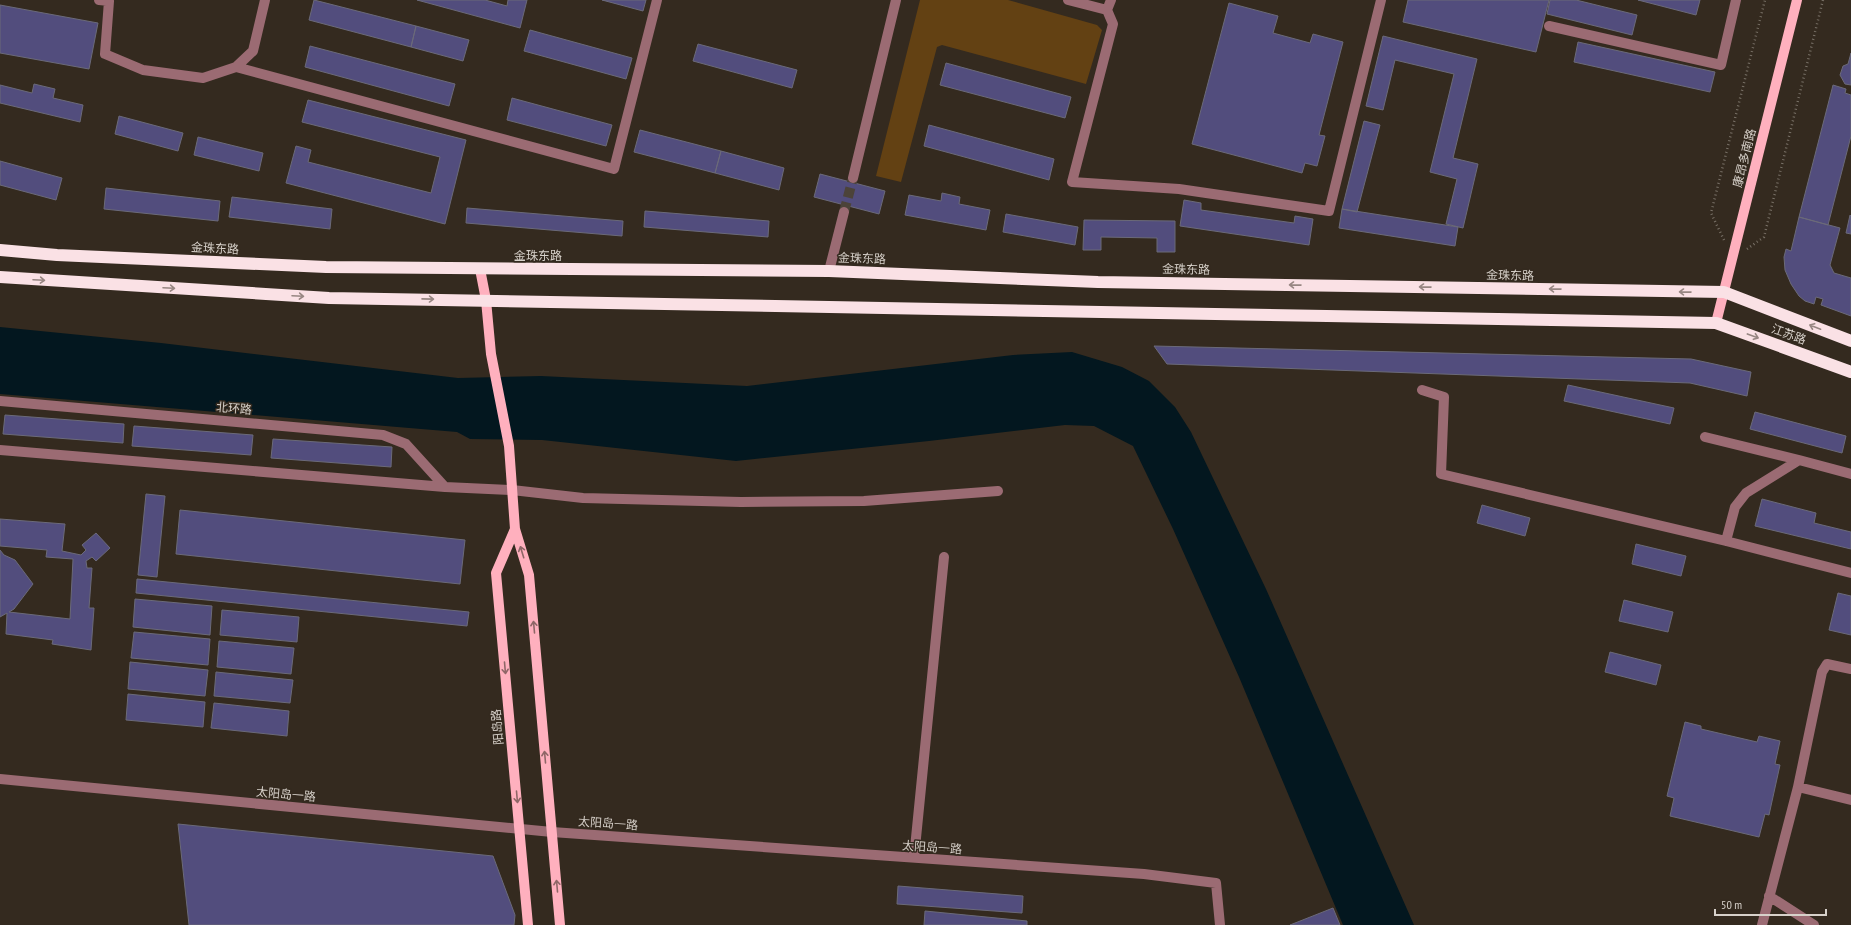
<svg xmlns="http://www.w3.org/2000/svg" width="1851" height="925" viewBox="0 0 1851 925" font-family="'PT Sans Narrow','Noto Sans SC',sans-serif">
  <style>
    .green { fill: #634113 }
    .water { fill: #03171f }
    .building { fill: #524d7d; stroke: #6b6a79 }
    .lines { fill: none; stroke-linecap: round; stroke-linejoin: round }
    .minor-tunnel { stroke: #4c4339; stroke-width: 10; stroke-dasharray: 10 5; stroke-linecap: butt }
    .path { stroke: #787066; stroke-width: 2.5; stroke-dasharray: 1 3; stroke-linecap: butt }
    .minor { stroke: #9b6b73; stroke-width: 10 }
    .major { stroke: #ffb0be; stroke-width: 10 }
    .highway { stroke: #fae1e5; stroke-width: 12 }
    .oneway { stroke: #978682 }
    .oneway2 { stroke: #8f6667 }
    .labels { text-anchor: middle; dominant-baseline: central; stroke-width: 3; stroke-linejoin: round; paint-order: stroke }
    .street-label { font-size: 12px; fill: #d7d1ca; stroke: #342a1f }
  </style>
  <rect width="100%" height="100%" fill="#342a1f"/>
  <path class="green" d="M920,0H1008L1097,25L1102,30L1086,84L942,45L937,47L901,182L876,176Z"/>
  <path class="water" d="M0,327L161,343L458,378L541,376L747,386L1013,355L1072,352L1122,367L1149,381L1175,407L1191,432L1266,589L1414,925H1343L1239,677L1173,529L1133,446L1094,426L1065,425L929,441L736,461L542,440L470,439L457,432L0,394Z"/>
  <path class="building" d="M314,0L416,26L411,47L309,20Z
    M417,0H485L507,6L508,0H527L520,28Z
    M602,0H646L643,11Z
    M1408,0H1549L1536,52L1403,22Z
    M1550,0H1576L1637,15L1632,35L1547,14Z
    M1638,0H1700L1696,15Z
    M1229,3L1278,16L1273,33L1310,43L1313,34L1343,42L1319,135L1325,136L1317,166L1305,163L1302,173L1192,144Z
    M0,5L98,23L89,69L0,53Z
    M416,26L469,40L463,61L411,47Z
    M530,30L632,58L626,79L524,51Z
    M1383,36L1477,59L1453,158L1478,164L1463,228L1446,224L1457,179L1430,172L1454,74L1395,60L1383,110L1366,106Z
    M1578,42L1715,72L1710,92L1574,62Z
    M698,44L797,70L792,88L693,61Z
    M310,46L455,84L449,106L305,67Z
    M1851,53V85L1845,84L1840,75L1843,66L1848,64Z
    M946,63L1071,97L1065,118L940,85Z
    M34,84L55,89L53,98L83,105L80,122L0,103V85L32,93Z
    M1833,85L1846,89L1845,93L1851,95V136L1828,225L1799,217Z
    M512,98L612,125L606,146L507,120Z
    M308,100L466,140L445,224L286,183L296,146L311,150L308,162L431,193L440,157L302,122Z
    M119,116L183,133L178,151L115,134Z
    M1364,121L1380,125L1357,212L1342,209Z
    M929,125L1054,159L1049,180L924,146Z
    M640,130L721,151L715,173L634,152Z
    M198,137L263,153L259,171L194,155Z
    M721,151L784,168L779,190L715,173Z
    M0,161L62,178L56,200L0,185Z
    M820,174L885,191L879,214L814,197Z
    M106,188L220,201L218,221L104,209Z
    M942,193L960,197L959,204L990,210L986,230L905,215L909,195L941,201Z
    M232,197L332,209L330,229L229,217Z
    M1184,200L1201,203V210L1294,223L1295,216L1313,219L1309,245L1180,226Z
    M467,208L623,221L622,236L466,223Z
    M1342,209L1458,227L1455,246L1339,228Z
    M645,211L769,221L768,237L644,227Z
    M1006,214L1078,227L1075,245L1003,232Z
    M1850,215L1851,216V234L1846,233Z
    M1799,217L1840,228L1830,265L1834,273L1851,278V316L1821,305L1823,299L1816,297L1814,304L1805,301L1799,296L1791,284L1785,270L1784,257L1786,249L1791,251Z
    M1084,220L1175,221V252H1157V238L1101,237V250H1083Z
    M1154,346L1691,359L1751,372L1747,396L1690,383L1167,364Z
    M1568,385L1674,408L1670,424L1564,401Z
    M1755,412L1846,436L1842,453L1750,429Z
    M5,415L124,424L123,443L3,434Z
    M134,426L253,435L251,455L132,446Z
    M273,439L392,447L391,467L271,458Z
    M146,494L165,496L157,577L138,575Z
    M1762,499L1816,513L1814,523L1851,532V549L1755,526Z
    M1482,505L1530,518L1525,536L1477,523Z
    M180,510L465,540L460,584L176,554Z
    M0,519L65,524L62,551L81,555L86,550L82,545L96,533L110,548L96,561L92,557L86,561L87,568H92L89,608H94L91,650L52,644L53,640L6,634L7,613L0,617V550L4,555L15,560L33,584L14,609L9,612L70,619L73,559L46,557L47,550L0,546Z
    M1636,544L1686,556L1681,576L1632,564Z
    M137,579L469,612L467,626L136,593Z
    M1838,593L1851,596V635L1829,630Z
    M135,599L212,606L210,635L133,627Z
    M1624,600L1673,612L1668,632L1619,621Z
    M222,610L299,617L297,642L220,635Z
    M134,632L210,639L208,665L131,658Z
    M219,641L294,648L291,674L217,667Z
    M1610,652L1661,665L1656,685L1605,672Z
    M130,662L208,670L205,696L128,689Z
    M216,672L293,680L290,703L214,696Z
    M128,694L205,702L203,727L126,720Z
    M214,703L289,711L287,736L211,728Z
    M1685,722L1701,726V729L1757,742L1759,736L1780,741L1775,764L1780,765L1769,815L1765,814L1759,837L1670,816L1674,798L1667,796Z
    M178,824L493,856L515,915L514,925H189Z
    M898,886L1023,896L1022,913L897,904Z
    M1333,908L1340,925H1290Z
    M925,911L1027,921V925H924Z"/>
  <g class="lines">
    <path class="minor-tunnel" d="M844,212L853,178"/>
    <path class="path" d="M1724,240L1711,213L1765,0
      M1747,249L1764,237L1823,0"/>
    <path class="minor" d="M99,0L109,1L105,54L143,70L203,78L236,67
      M265,0L253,51L236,67L614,169L657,0
      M1068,0L1107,10L1111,0
      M1107,10L1113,24L1072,182L1179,189L1329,211L1381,0
      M1549,26L1721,65L1736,0
      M853,178L896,0
      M829,271L844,212
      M1422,390L1444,397L1441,474L1726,541L1851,573
      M0,401L383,435L406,444L445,487
      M1705,437L1799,460
      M0,450L445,487L512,490L583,498L741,502L864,501L998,491
      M1726,541L1735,507L1746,493L1799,460L1851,474
      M0,779L552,832L1144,874L1216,883L1220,925
      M1798,787L1851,800
      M914,858L944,557
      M1769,896L1814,925
      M1762,925L1798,787L1822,672L1827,664L1851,669"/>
    <path class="major" d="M480,269L486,300L491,354L509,446L515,529L529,575L560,925
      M1716,323L1797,0
      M515,529L496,573L528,925"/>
    <path class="highway" d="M0,250L57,255L326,267L829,271L1098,282L1724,292L1851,341
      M0,277L329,298L1716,323L1851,372"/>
  </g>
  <defs><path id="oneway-shaft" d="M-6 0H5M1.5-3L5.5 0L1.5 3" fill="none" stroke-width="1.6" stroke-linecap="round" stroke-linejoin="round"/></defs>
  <g class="oneway">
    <use href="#oneway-shaft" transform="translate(39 280) rotate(3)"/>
    <use href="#oneway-shaft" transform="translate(1295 285) rotate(-179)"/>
    <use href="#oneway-shaft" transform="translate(1425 287) rotate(-179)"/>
    <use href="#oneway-shaft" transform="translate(169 288) rotate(3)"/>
    <use href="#oneway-shaft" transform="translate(1555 289) rotate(-179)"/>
    <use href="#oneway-shaft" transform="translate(1685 292) rotate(-179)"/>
    <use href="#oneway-shaft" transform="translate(298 296) rotate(3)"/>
    <use href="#oneway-shaft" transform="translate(428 299) rotate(1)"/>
    <use href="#oneway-shaft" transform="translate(1815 327) rotate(-159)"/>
    <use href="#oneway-shaft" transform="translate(1753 336) rotate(20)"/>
  </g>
  <g class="oneway2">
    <use href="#oneway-shaft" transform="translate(522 552) rotate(-107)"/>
    <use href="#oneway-shaft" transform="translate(534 627) rotate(-95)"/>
    <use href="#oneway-shaft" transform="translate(505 668) rotate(85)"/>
    <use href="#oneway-shaft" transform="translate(545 757) rotate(-95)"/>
    <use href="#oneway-shaft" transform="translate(517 797) rotate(85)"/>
    <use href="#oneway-shaft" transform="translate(557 886) rotate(-95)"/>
  </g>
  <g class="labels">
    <g class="street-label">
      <text transform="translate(1744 158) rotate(-76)">康昂多南路</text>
      <text transform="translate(215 248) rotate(3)">金珠东路</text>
      <text x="538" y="255">金珠东路</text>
      <text transform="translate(862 258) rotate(2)">金珠东路</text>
      <text transform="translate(1186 269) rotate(1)">金珠东路</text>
      <text transform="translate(1510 275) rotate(1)">金珠东路</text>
      <text transform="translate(1789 334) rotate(20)">江苏路</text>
      <text transform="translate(234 408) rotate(5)">北环路</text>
      <text transform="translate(497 727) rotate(-95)">阳岛路</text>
      <text transform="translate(286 794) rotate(5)">太阳岛一路</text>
      <text transform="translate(608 823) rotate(4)">太阳岛一路</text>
      <text transform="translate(932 847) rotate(4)">太阳岛一路</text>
    </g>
  </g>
  <path d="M1715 909v6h111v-6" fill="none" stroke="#d7d1ca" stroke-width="2"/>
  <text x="1721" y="909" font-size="12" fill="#d7d1ca" stroke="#342a1f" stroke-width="3" paint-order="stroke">50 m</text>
</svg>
